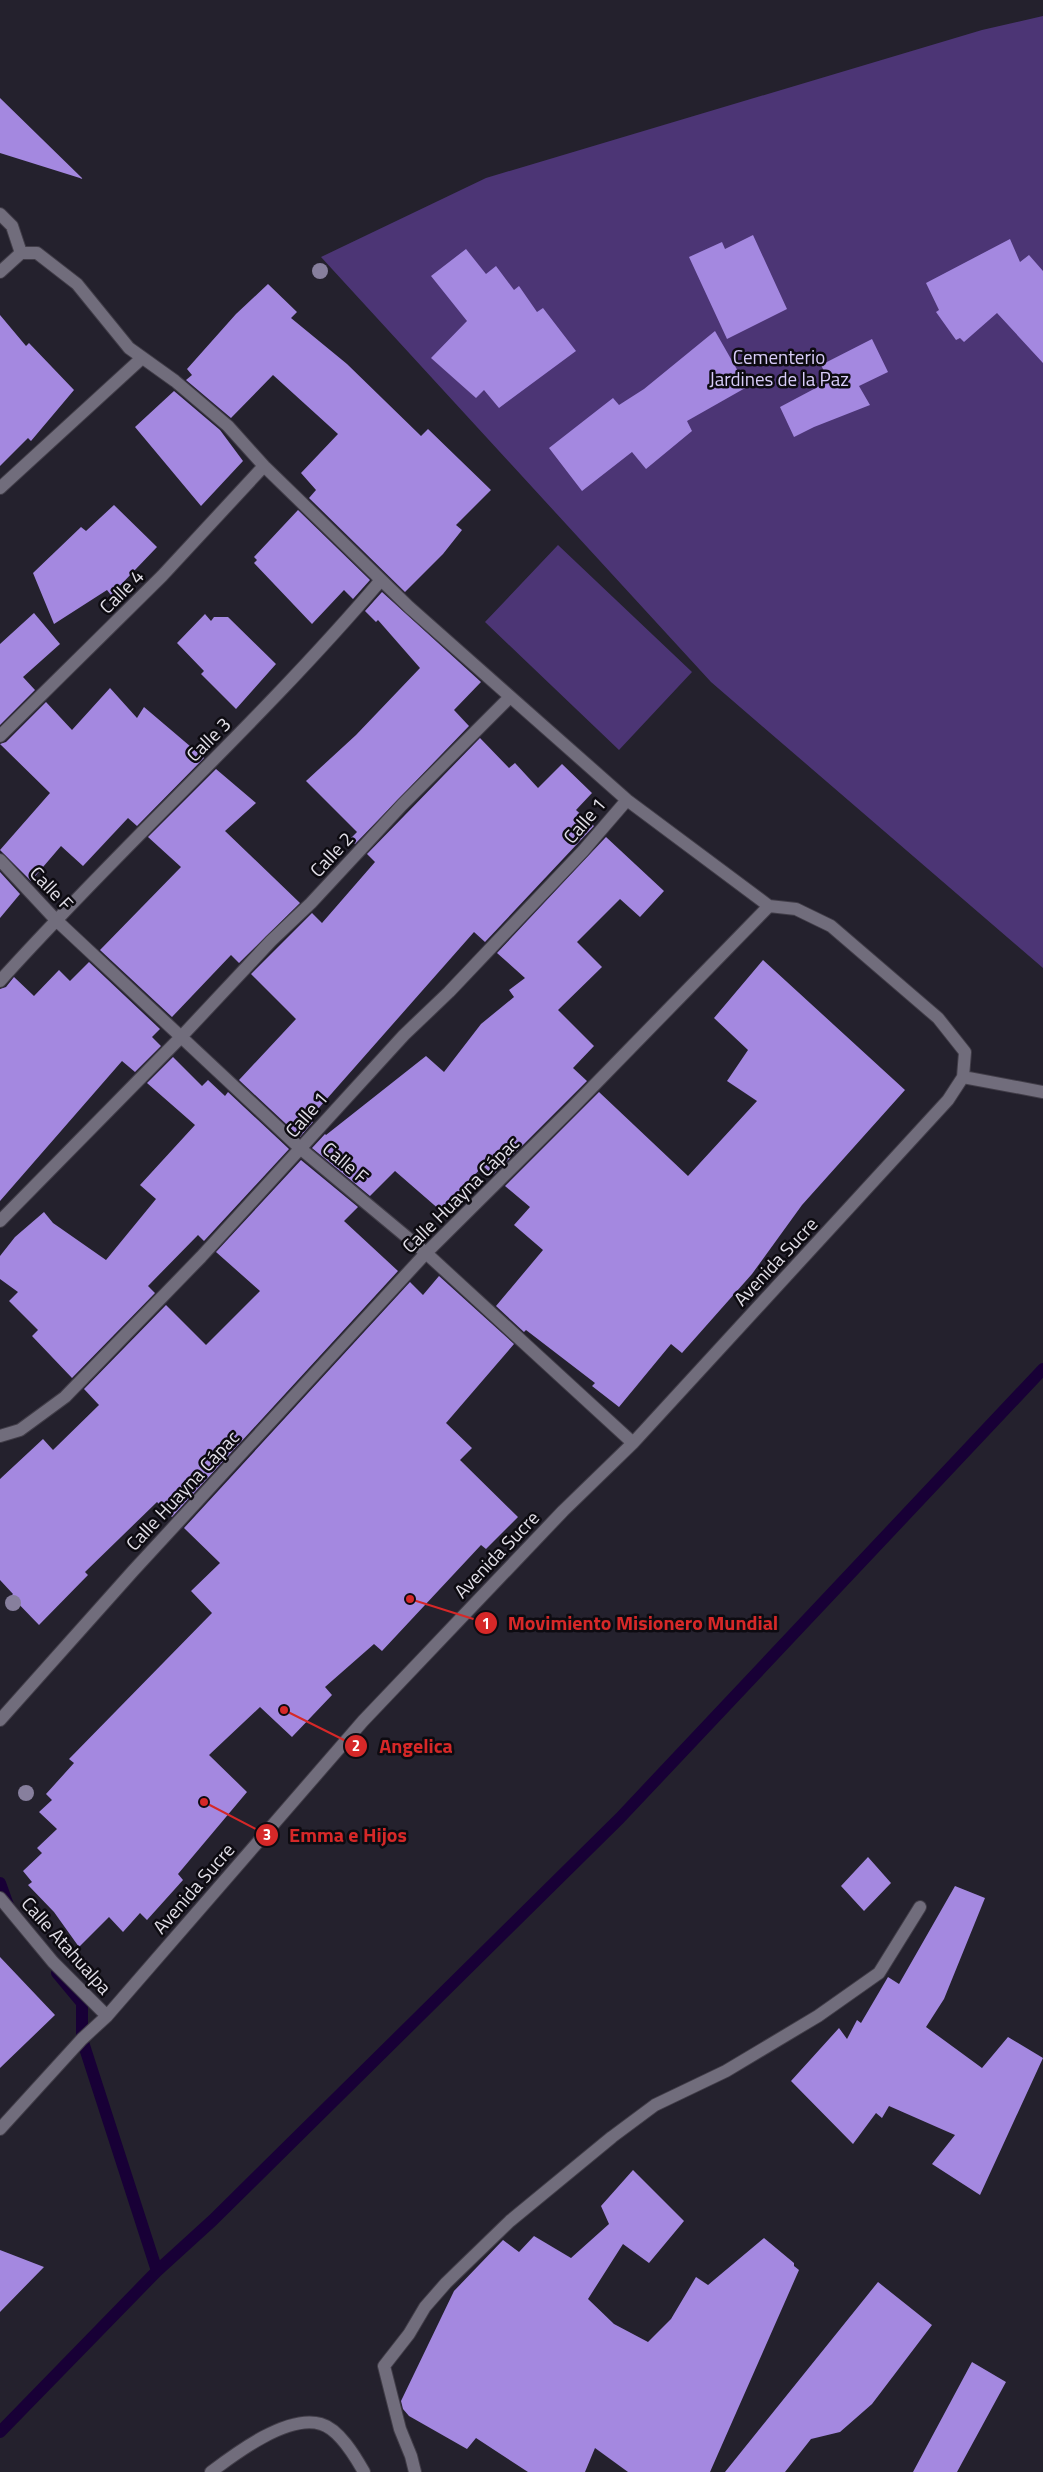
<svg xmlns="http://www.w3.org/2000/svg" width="1043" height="2472" viewBox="0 0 1043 2472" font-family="'Titillium Web',sans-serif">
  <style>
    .green { fill: #4c3575 }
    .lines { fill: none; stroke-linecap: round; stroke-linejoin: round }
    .stream { stroke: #180036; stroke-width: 12 }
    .building { fill: #a488e0 }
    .street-casing { stroke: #413d48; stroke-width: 14 }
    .street { stroke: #716d7c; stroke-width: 12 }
    .tree { fill: #877f9d }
    .labels { text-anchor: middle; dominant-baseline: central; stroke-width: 5; stroke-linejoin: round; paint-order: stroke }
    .park-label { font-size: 19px; fill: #d8ccf9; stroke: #0d0b11 }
    .street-label { font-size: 19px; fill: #e2dfe8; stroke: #0d0b11 }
    .leader { fill: none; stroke: #d62828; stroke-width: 2 }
    .callout-dot { fill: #d62828; stroke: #0d0b11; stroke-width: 2 }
    .mark-label { font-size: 15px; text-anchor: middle; font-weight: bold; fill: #fff }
    .callout-label { font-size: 20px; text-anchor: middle; font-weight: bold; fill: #d62828; stroke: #0d0b11; stroke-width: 5; stroke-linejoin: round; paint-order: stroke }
  </style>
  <rect width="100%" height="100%" fill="#24212d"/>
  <path class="green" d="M1043,16V968L711,682L321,257L486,178L982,30Z
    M558,545L692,672L619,750L485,622Z"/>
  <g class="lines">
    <path class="stream" d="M0,1883L9,1908
      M57,1973L82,2003V2039L157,2271
      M0,2432L157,2271L213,2220L620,1818L1043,1369"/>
  </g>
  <path class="building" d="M0,98L83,179L0,153Z
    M753,235L787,309L727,339L689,257L722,242L725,249Z
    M1010,239L1020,262L1029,255L1043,271V363L997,313L964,342L960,338L956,340L936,312L939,310L926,283Z
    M466,249L486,274L496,266L514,290L519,286L537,312L543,308L576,351L499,408L484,390L476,398L431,358L467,321L431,276Z
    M268,284L297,312L291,318L347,364L421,436L428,429L491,490L456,525L462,530L443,554L405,592L309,498L316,490L301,473L338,434L273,375L231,418L186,380L192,375L187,369L236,314Z
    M0,315L26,346L29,343L74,390L31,441L28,438L0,466Z
    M715,331L747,387L687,421L692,431L646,469L632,452L582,491L549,448L613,398L619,405L644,389Z
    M872,339L888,372L859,386L870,405L814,427L794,437L780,407L829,381L821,365Z
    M174,391L220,430L243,461L201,506L135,427Z
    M114,505L157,547L111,595L107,590L54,624L33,573L81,527L86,531Z
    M298,510L370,580L353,599L344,590L312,624L254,563L257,560L254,557Z
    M382,592L481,682L454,710L469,726L355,844L350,839L357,832L306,781L356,735L420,668L378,620L376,622L365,611Z
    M34,613L60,644L23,677L35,690L0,725V644Z
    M205,614L211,621L214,617H228L276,664L236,709L201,674L204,671L177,643Z
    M110,688L137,718L144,707L204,758L137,826L128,818L83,866L61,846L31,881L0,850L50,793L0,744L6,742L46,702L72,730Z
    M480,738L509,768L515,763L538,788L562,764L592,793L576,810L594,826L485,942L474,932L310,1118L313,1122L300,1137L239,1080L296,1019L251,974L312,913L322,923L375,862L367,854Z
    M216,769L256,803L225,831L300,903L239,963L231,955L172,1017L100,950L181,867L148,837Z
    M606,837L664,891L640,917L620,899L577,942L602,967L558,1010L594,1046L573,1068L587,1081L493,1175L483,1166L441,1211L395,1171L370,1196L312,1148L325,1134L326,1135L426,1056L444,1072L481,1024L514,997L509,990L525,978L497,953Z
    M0,872L20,894L0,918Z
    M763,960L905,1090L802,1205L752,1274L682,1353L671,1344L619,1407L592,1386L595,1383L526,1330L524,1332L496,1306L543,1250L514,1225L530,1207L505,1186L599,1092L688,1176L757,1101L727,1081L748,1050L714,1018Z
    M89,962L160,1029L152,1037L161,1046L135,1072L122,1061L0,1201V989L6,987L14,977L34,996L59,970L70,981Z
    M173,1057L202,1086L208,1080L225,1096L228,1092L289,1149L204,1241L198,1235L148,1286L155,1293L72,1378L32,1336L38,1330L9,1301L18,1292L0,1279V1256L15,1237L44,1212L53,1223L106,1260L156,1199L140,1185L195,1125L147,1083Z
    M301,1160L358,1207L344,1221L398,1271L172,1517L157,1502L85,1572L88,1575L39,1625L11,1596L13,1594L0,1580V1479L43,1439L53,1450L99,1405L84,1389L166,1305L206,1345L260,1291L216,1252Z
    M439,1276L514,1344L446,1423L472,1448L460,1460L518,1517L486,1549L481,1545L382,1651L374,1644L325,1687L332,1695L292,1737L260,1707L209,1755L247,1792L178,1874L183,1880L147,1920L140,1913L123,1932L109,1917L79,1947L54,1912L28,1885L32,1882L23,1871L42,1853L37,1848L57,1829L39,1812L52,1800L46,1794L74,1763L69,1759L212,1613L191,1591L220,1563L184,1528L410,1282L423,1295Z
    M868,1857L891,1883L864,1911L841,1886Z
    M955,1886L985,1898L944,1999L926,2027L982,2068L1008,2037L1043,2058L980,2195L932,2164L955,2135L889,2106L882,2118L876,2113L853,2144L791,2081L839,2028L847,2039L857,2020L861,2023L888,1977L899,1984Z
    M0,1957L55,2015L0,2068Z
    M633,2170L684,2221L649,2263L623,2244L588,2299L614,2324L648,2342L671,2319L696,2277L708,2285L764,2238L794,2263V2266L799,2270L710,2472H628L595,2448L585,2472H528L476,2438L467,2449L409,2416L403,2409L401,2401L454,2291L503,2240L519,2252L534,2236L571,2258L609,2224L601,2206Z
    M0,2250L44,2267L0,2312Z
    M878,2282L932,2325L872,2404L840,2432L811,2439L785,2472H725Z
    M972,2362L1006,2382L957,2472H913Z"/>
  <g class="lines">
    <g class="street-casing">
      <path id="street" d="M0,214L12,226L21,253H37L77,284L129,348L175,381L228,426L264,466L409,607L627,800L769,906
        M0,272L21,253
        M0,488L142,358
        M0,736L162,576L264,466
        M0,860L55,919L301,1149L426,1253L633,1443
        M0,981C123,844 261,721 381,580
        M963,1077L1043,1092
        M0,1221L181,1037L271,941L311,903L402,805L510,697
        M0,1436L20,1430L65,1397L201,1257L404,1035L449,992L583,851L627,800
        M0,1720L133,1571L426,1253L572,1108L769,906L796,909L831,926L938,1018L965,1052L963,1077L948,1100L633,1443L563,1511L363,1721L107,2016L82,2039L0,2129
        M0,1898L53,1962L107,2016
        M211,2472C236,2453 288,2414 321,2424C339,2429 355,2456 364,2472
        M415,2472L411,2456L400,2429L384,2366L409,2334L425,2307L446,2283L510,2221L612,2137L655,2105L726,2071L818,2016L879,1973L920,1907"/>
    </g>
    <use href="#street" class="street"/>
  </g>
  <g class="tree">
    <circle cx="320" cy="271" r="8"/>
    <circle cx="13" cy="1603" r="8"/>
    <circle cx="26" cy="1793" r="8"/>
  </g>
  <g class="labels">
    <g class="park-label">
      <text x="779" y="356">Cementerio<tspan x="779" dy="22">Jardines de la Paz</tspan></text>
    </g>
    <g class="street-label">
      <text transform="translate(121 591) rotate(-45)">Calle 4</text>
      <text transform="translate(208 739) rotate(-45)">Calle 3</text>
      <text transform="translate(584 820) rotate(-49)">Calle 1</text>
      <text transform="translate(331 854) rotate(-47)">Calle 2</text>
      <text transform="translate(52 888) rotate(46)">Calle F</text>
      <text transform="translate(306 1114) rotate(-49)">Calle 1</text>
      <text transform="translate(346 1162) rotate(40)">Calle F</text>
      <text transform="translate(460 1194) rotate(-45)">Calle Huayna Cápac</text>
      <text transform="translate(775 1261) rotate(-47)">Avenida Sucre</text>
      <text transform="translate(182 1490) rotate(-47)">Calle Huayna Cápac</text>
      <text transform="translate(496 1554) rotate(-46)">Avenida Sucre</text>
      <text transform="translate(193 1888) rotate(-49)">Avenida Sucre</text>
      <text transform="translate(67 1945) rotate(48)">Calle Atahualpa</text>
    </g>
  </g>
  <path class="leader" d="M410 1599L486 1623M284 1710L356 1746M204 1802L267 1835"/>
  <g class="callout-dot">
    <circle cx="410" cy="1599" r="5"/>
    <circle cx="284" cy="1710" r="5"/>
    <circle cx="204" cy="1802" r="5"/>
    <circle cx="486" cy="1623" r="12"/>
    <circle cx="356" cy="1746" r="12"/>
    <circle cx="267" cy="1835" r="12"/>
  </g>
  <g class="mark-label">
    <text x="486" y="1629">1</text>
    <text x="356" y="1751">2</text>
    <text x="267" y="1840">3</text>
  </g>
  <g class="callout-label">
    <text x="643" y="1630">Movimiento Misionero Mundial</text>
    <text x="416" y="1753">Angelica</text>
    <text x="348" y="1842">Emma e Hijos</text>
  </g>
</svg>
